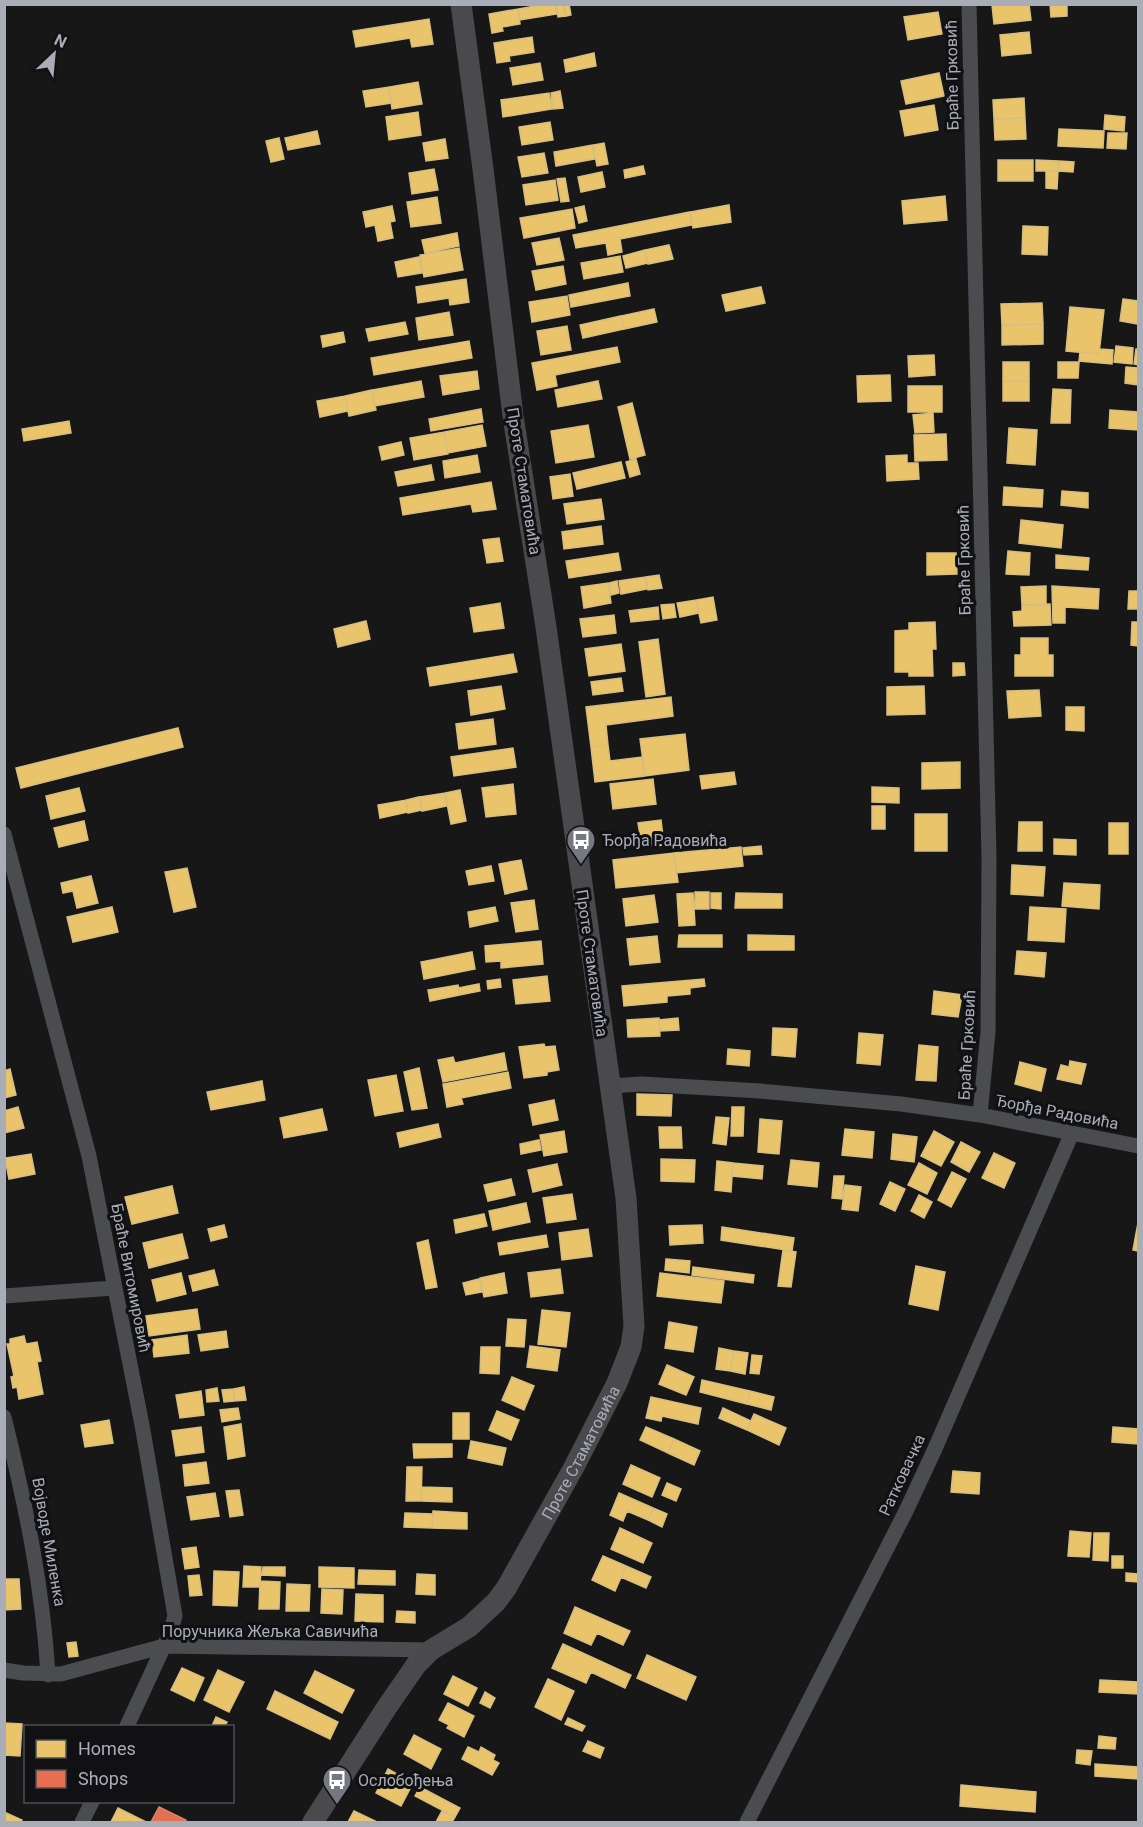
<svg xmlns="http://www.w3.org/2000/svg" width="1143" height="1827" viewBox="0 0 1143 1827" font-family="Roboto,sans-serif">
  <style>
    .homes { fill: #e9c46a; stroke: #d6bd81; stroke-width: 1.5 }
    .shops { fill: #e76f51; stroke: #d48270; stroke-width: 1.5 }
    .lines { fill: none; stroke-linecap: round; stroke-linejoin: round }
    .street { stroke: #4b4c50; stroke-width: 15 }
    .secondary { stroke: #4a4a4e; stroke-width: 21 }
    .labels { text-anchor: middle; dominant-baseline: central; stroke-width: 6; stroke-linejoin: round; paint-order: stroke }
    .street-label { font-size: 16px; fill: #a8adb8; stroke: #111113 }
    .poi-label { font-size: 16px; fill: #a8adb8; stroke: #111113; text-anchor: start }
  </style>
  <rect width="100%" height="100%" fill="#171717"/>
  <path class="homes" d="M546,4H555L557,14L520,20L518,9Z
    M556,4H563L565,16L558,17Z
    M564,4H569L571,15L566,16Z
    M1029,4L1031,20L994,24L992,5Z
    M1050,4H1067V16L1051,17Z
    M518,9L520,24L502,27L503,31L492,33L489,14Z
    M938,12L942,34L908,40L904,17Z
    M429,19L433,44L412,47L410,38L356,47L353,31Z
    M1029,32L1031,53L1002,56L1000,35Z
    M532,37L534,52L509,56L510,61L497,63L494,43Z
    M594,53L596,66L566,72L564,60Z
    M540,63L543,80L513,85L510,68Z
    M939,73L944,96L906,104L901,81Z
    M418,82L422,104L392,109L389,87Z
    M389,87L391,103L366,107L363,91Z
    M560,91L563,108L553,109L551,93Z
    M549,93L552,109L503,117L501,100Z
    M1024,98L1025,118L994,119L993,100Z
    M934,105L938,130L905,136L900,111Z
    M418,112L421,135L389,140L386,117Z
    M1105,115L1125,117L1124,131L1104,129Z
    M1025,118L1026,139L995,140L994,119Z
    M550,122L553,140L522,145L519,127Z
    M1059,129L1104,131L1103,148L1058,146Z
    M317,131L320,144L288,150L285,138Z
    M1108,133H1127L1126,149L1107,148Z
    M279,138L284,159L271,162L266,141Z
    M445,139L448,158L426,161L423,143Z
    M604,143L608,164L597,166L593,145Z
    M592,145L595,159L556,166L554,152Z
    M544,153L548,173L522,177L518,157Z
    M998,160H1033V181H998Z
    M1036,160L1058,161V171H1036Z
    M1059,161L1074,162L1073,172L1059,171Z
    M643,166L645,174L625,178L624,170Z
    M434,169L438,190L412,194L409,173Z
    M1046,171H1058L1057,189L1046,188Z
    M602,172L605,187L581,192L578,177Z
    M565,178L569,201L561,202L557,179Z
    M555,180L558,200L526,205L523,185Z
    M945,196L947,220L904,224L902,201Z
    M437,197L441,223L411,227L407,202Z
    M729,205L731,222L693,228L690,212Z
    M392,206L395,221L390,222L393,238L378,241L375,225L366,227L363,212Z
    M584,206L587,221L579,223L575,208Z
    M572,209L575,228L524,238L520,218Z
    M690,212L692,225L620,239L622,252L608,255L606,243L576,248L573,235Z
    M1023,226L1048,227L1047,255L1022,254Z
    M457,233L459,246L425,253L422,240Z
    M559,238L564,260L537,265L532,243Z
    M669,245L673,259L648,264L645,250Z
    M459,248L463,270L424,277L420,255Z
    M645,250L648,263L626,268L623,256Z
    M620,256L623,272L584,279L581,263Z
    M419,257L422,273L398,277L395,262Z
    M563,266L566,284L536,290L532,271Z
    M466,279L469,302L450,305L449,298L418,303L416,287Z
    M628,283L630,296L571,307L569,295Z
    M761,287L765,303L726,311L722,295Z
    M567,296L570,315L532,322L529,302Z
    M1123,299L1138,301V324L1120,321Z
    M1042,303L1043,324L1002,325L1001,304Z
    M1070,307L1104,310L1099,354L1066,351Z
    M654,309L657,322L624,329L621,316Z
    M449,312L453,335L419,340L416,318Z
    M621,316L624,329L583,338L580,325Z
    M405,322L408,334L369,341L366,329Z
    M1043,324V344L1002,345V325Z
    M567,326L571,350L541,355L537,331Z
    M343,332L345,342L323,347L321,336Z
    M469,341L472,358L374,375L371,358Z
    M1116,346L1133,348L1132,364L1114,362Z
    M617,347L620,362L555,375L557,386L537,390L532,363Z
    M1100,349L1113,350L1112,364L1079,361L1080,352L1099,354Z
    M1136,349H1138V365L1134,364Z
    M934,355L935,375L909,377L908,356Z
    M1003,362H1029V381H1003Z
    M1058,362H1079L1078,378H1058Z
    M1126,367L1138,368V385L1125,383Z
    M477,371L479,389L443,395L440,376Z
    M890,375L891,401L858,402L857,376Z
    M421,381L424,397L375,406L372,390Z
    M598,381L602,399L558,407L555,390Z
    M1003,381H1029V401H1003Z
    M908,386H942V412H908Z
    M1053,389L1071,390L1070,423H1051Z
    M372,390L376,410L349,416L345,396Z
    M345,396L348,411L320,417L317,401Z
    M632,403L645,455L630,459L618,407Z
    M481,409L483,422L431,431L429,419Z
    M1110,410L1138,412V430L1109,428Z
    M933,413L934,432L915,433L913,415Z
    M69,421L71,433L24,441L22,429Z
    M482,425L486,446L448,453L444,432Z
    M588,425L594,457L556,463L551,431Z
    M1009,428L1037,430L1035,465L1007,463Z
    M444,432L448,454L414,460L410,438Z
    M946,434L947,460L915,461L914,435Z
    M401,442L404,455L382,460L379,447Z
    M477,455L480,472L445,478L443,461Z
    M907,455V463H918L919,479L887,481L886,456Z
    M636,459L640,474L630,477L626,462Z
    M621,462L625,478L577,489L573,473Z
    M431,465L434,480L398,486L395,472Z
    M570,474L573,496L553,499L550,477Z
    M491,482L496,509L473,512L471,504L403,515L400,498Z
    M1004,487L1043,490L1042,507L1003,505Z
    M1062,491L1088,493V508L1061,505Z
    M601,499L604,519L567,524L564,504Z
    M1021,520L1063,525L1061,548L1019,543Z
    M601,526L603,544L564,549L562,532Z
    M499,538L503,561L487,563L483,540Z
    M1008,551L1030,553L1029,575L1006,574Z
    M618,553L621,570L569,578L566,561Z
    M927,553H956L957,574L927,575Z
    M1056,555L1089,558L1088,570L1056,568Z
    M659,575L662,588L648,590L646,577Z
    M645,577L647,589L621,594L619,581Z
    M617,581L619,593L611,595L609,583Z
    M608,583L611,603L584,608L581,587Z
    M1046,586V605H1022L1021,587Z
    M1052,586L1099,589L1098,609L1065,607V623H1053Z
    M1129,591H1138V609H1128Z
    M713,597L717,620L701,623L696,600Z
    M696,600L699,613L680,617L677,603Z
    M500,603L504,628L474,632L470,608Z
    M674,604L676,617L663,619L661,605Z
    M1050,604L1051,625L1014,626L1013,612L1022,611V605Z
    M658,607L659,619L631,622L629,611Z
    M614,615L616,633L583,637L580,619Z
    M366,621L370,639L338,647L334,629Z
    M935,622L936,649H932L933,676H909V672H895V631L909,630V623Z
    M1132,622H1138V646L1131,645Z
    M1021,638H1048V655H1053V676H1015V655H1021Z
    M658,639L665,694L646,697L639,642Z
    M621,644L625,671L589,676L585,649Z
    M513,654L517,672L430,686L427,668Z
    M953,663H964L965,675L953,676Z
    M621,678L623,691L593,695L591,682Z
    M501,686L505,709L471,715L468,691Z
    M924,686L925,714L887,715V687Z
    M1039,690L1041,716L1009,718L1007,691Z
    M671,697L673,716L606,725L608,745L591,747L586,707Z
    M1066,707H1084V731L1066,730Z
    M493,719L496,744L459,749L456,724Z
    M178,728L183,747L21,788L16,768Z
    M685,734L689,770L645,776L640,739Z
    M608,745L610,761L642,757L645,776L595,782L591,747Z
    M513,748L516,767L454,776L451,757Z
    M960,762V788L922,789V763Z
    M734,772L736,784L702,789L700,776Z
    M653,779L656,804L613,809L610,784Z
    M513,784L516,814L486,817L482,788Z
    M872,787L899,788V803L872,802Z
    M79,788L85,811L51,819L46,796Z
    M460,790L466,821L451,824L445,793Z
    M445,793L447,806L422,811L419,797Z
    M419,797L422,810L408,813L406,800Z
    M406,800L408,812L380,818L378,805Z
    M872,806H885V829H872Z
    M915,814H947V851H915Z
    M661,820L664,845L642,847L638,823Z
    M84,821L88,840L59,847L54,828Z
    M1019,822H1042V851H1018Z
    M1109,823H1128V854H1109Z
    M1054,839L1076,840V855L1054,854Z
    M761,846L762,854L744,855L743,848Z
    M741,847L743,866L676,873L674,853Z
    M674,853L678,882L616,888L613,860Z
    M521,860L527,889L505,894L499,864Z
    M1012,865L1045,867L1043,896L1011,894Z
    M491,866L494,881L469,885L466,871Z
    M187,868L196,907L174,912L165,872Z
    M91,876L98,903L77,908L73,891L63,893L61,883Z
    M1064,883L1100,885L1099,909L1062,906Z
    M695,892H709V909H695Z
    M693,893L695,925L679,926L677,894Z
    M711,893H721V909L711,908Z
    M736,893L782,894V908H735Z
    M654,895L658,922L626,926L623,899Z
    M534,900L538,929L516,932L511,903Z
    M112,907L118,932L73,942L67,917Z
    M495,907L498,921L470,927L468,912Z
    M1030,907L1066,909L1064,942L1028,940Z
    M679,935H722V947H678Z
    M748,935L794,936V950H748Z
    M657,936L660,962L630,965L627,939Z
    M541,941L543,964L501,968V961L486,962L485,946Z
    M1017,951L1046,953L1044,977L1015,974Z
    M472,952L475,969L424,979L421,962Z
    M547,976L550,1001L516,1004L513,980Z
    M500,979L501,987L488,989L487,981Z
    M704,979L705,986L690,988V994L667,996V1002L624,1006L622,986Z
    M479,984L480,991L460,995L458,988Z
    M458,985L460,995L430,1001L428,990Z
    M934,991L962,995L958,1017L932,1014Z
    M659,1018L660,1036L628,1037L627,1020Z
    M678,1018L679,1030L660,1031L659,1020Z
    M773,1028L797,1029L795,1057L772,1055Z
    M859,1033L883,1035L880,1065L857,1063Z
    M544,1044L545,1047L555,1046L559,1070L547,1072V1075L524,1078L519,1047Z
    M919,1045L938,1047L936,1081L916,1080Z
    M728,1049L750,1051L749,1066L727,1064Z
    M504,1053L507,1070L443,1082L438,1060L453,1057L455,1063Z
    M1070,1061L1086,1064L1081,1084L1057,1079L1061,1065L1069,1067Z
    M1020,1062L1046,1069L1041,1091L1015,1084Z
    M419,1068L427,1108L412,1110L404,1072Z
    M10,1069L16,1095L4,1098V1071Z
    M508,1072L511,1088L461,1098L463,1104L447,1107L443,1084Z
    M396,1075L403,1111L375,1116L368,1080Z
    M262,1081L265,1100L211,1110L207,1092Z
    M637,1094L672,1095L671,1116L637,1115Z
    M554,1100L558,1120L533,1125L529,1105Z
    M18,1107L24,1128L4,1133V1111Z
    M732,1107H744L743,1136H731Z
    M322,1109L327,1130L284,1138L280,1118Z
    M716,1117L729,1118L726,1145L713,1143Z
    M760,1119L782,1121L779,1154L758,1152Z
    M438,1124L441,1137L400,1147L397,1133Z
    M659,1127H681L682,1148H660Z
    M845,1129L874,1132L872,1158L842,1155Z
    M564,1131L567,1152L544,1156L540,1135Z
    M934,1131L954,1142L941,1166L921,1156Z
    M893,1134L917,1137L914,1162L891,1159Z
    M539,1140L541,1150L521,1154L520,1144Z
    M961,1142L980,1152L969,1172L951,1162Z
    M994,1153L1015,1163L1004,1188L982,1178Z
    M31,1154L35,1174L9,1179L5,1158Z
    M661,1159L695,1160L694,1182L661,1181Z
    M791,1160L819,1163L817,1187L788,1184Z
    M717,1161L733,1163L731,1192L715,1190Z
    M733,1163L763,1166L762,1179L732,1176Z
    M919,1163L937,1173L927,1194L908,1185Z
    M557,1164L562,1185L533,1192L528,1170Z
    M952,1172L966,1179L951,1207L938,1200Z
    M834,1176H844L842,1199L832,1198Z
    M511,1179L515,1195L488,1201L484,1185Z
    M890,1182L905,1189L895,1211L880,1204Z
    M845,1185L861,1187L858,1211L842,1209Z
    M172,1186L178,1213L132,1224L125,1197Z
    M572,1194L576,1219L547,1223L543,1198Z
    M919,1195L932,1202L924,1218L911,1211Z
    M526,1203L530,1222L493,1230L489,1211Z
    M484,1214L487,1226L456,1233L454,1220Z
    M1138,1223V1251L1133,1250Z
    M224,1225L227,1237L211,1241L208,1229Z
    M702,1225L703,1243L670,1245L669,1226Z
    M722,1227L794,1238L792,1251L721,1240Z
    M588,1229L592,1256L562,1260L559,1233Z
    M182,1234L188,1258L149,1268L143,1243Z
    M546,1235L548,1247L500,1255L498,1243Z
    M428,1240L437,1287L426,1289L417,1243Z
    M783,1250L796,1252L791,1287L778,1286Z
    M666,1259L690,1261L689,1273L665,1270Z
    M916,1266L945,1272L938,1310L909,1304Z
    M693,1267L754,1275L753,1283L692,1275Z
    M560,1269L563,1293L531,1297L528,1273Z
    M214,1270L218,1285L193,1291L189,1276Z
    M181,1273L186,1294L157,1301L152,1280Z
    M504,1273L507,1293L484,1297L480,1278Z
    M660,1273L724,1281L721,1303L657,1296Z
    M479,1279L482,1292L466,1295L463,1283Z
    M197,1309L200,1329L149,1336L146,1316Z
    M542,1310L570,1313L566,1347L538,1344Z
    M508,1319L526,1320L524,1347L506,1346Z
    M669,1322L697,1327L693,1352L665,1348Z
    M226,1331L228,1347L201,1351L198,1335Z
    M187,1335L189,1353L154,1357L152,1340Z
    M24,1336L26,1344L37,1342L41,1361L37,1362L43,1394L19,1399L17,1387L13,1388L11,1377L14,1376L7,1344H10V1339Z
    M530,1346L560,1350L557,1371L527,1367Z
    M481,1347H500L499,1374L480,1373Z
    M719,1348L734,1351L730,1371L716,1369Z
    M734,1351L748,1353L745,1374L730,1371Z
    M752,1355L762,1356L759,1374L750,1373Z
    M667,1365L694,1377L686,1395L659,1384Z
    M512,1377L534,1386L524,1410L502,1400Z
    M702,1380L750,1391L747,1404L700,1392Z
    M244,1387L246,1400L235,1401L233,1389Z
    M217,1388L219,1401L207,1402L206,1390Z
    M233,1389L234,1401L224,1402L222,1390Z
    M201,1391L204,1415L180,1418L176,1395Z
    M750,1391L774,1397L771,1410L747,1404Z
    M651,1397L701,1408L698,1424L662,1416L661,1421L646,1418Z
    M238,1408L240,1419L222,1422L220,1410Z
    M723,1408L751,1421L747,1430L719,1418Z
    M497,1411L519,1420L511,1440L489,1430Z
    M453,1413H469V1439H453Z
    M754,1414L786,1428L779,1445L747,1430Z
    M109,1420L113,1443L85,1447L81,1425Z
    M241,1424L245,1456L228,1459L224,1427Z
    M201,1427L204,1452L176,1456L172,1431Z
    M646,1427L674,1439L668,1453L640,1440Z
    M1113,1427L1138,1429V1444L1112,1442Z
    M674,1439L700,1451L694,1465L668,1453Z
    M471,1441L506,1448L502,1465L468,1458Z
    M413,1444H452V1457L414,1458Z
    M206,1462L209,1483L185,1486L183,1465Z
    M631,1465L660,1478L652,1497L623,1484Z
    M407,1467H422L421,1501H406Z
    M953,1471L980,1473L979,1494L951,1492Z
    M667,1483L681,1489L676,1501L662,1495Z
    M422,1487L452,1488V1502L421,1501Z
    M239,1490L243,1515L230,1517L226,1491Z
    M215,1493L219,1516L191,1520L187,1497Z
    M619,1493L653,1508L648,1520L627,1511L623,1521L610,1515Z
    M653,1508L667,1514L662,1527L648,1520Z
    M433,1511L467,1513V1529L432,1528Z
    M405,1513L433,1514L432,1528L404,1527Z
    M620,1528L652,1543L643,1563L611,1549Z
    M1070,1531L1091,1533L1089,1557L1068,1556Z
    M1094,1533H1109L1108,1561L1093,1560Z
    M196,1547L199,1567L185,1569L182,1549Z
    M603,1556L626,1566L615,1591L592,1580Z
    M1112,1556H1123V1568H1112Z
    M244,1566L261,1567L260,1587H243Z
    M626,1566L651,1577L646,1588L621,1577Z
    M263,1567H285V1576L262,1575Z
    M319,1567L354,1568V1588L319,1587Z
    M359,1570L395,1571V1585L358,1584Z
    M214,1571L239,1572L237,1606L213,1605Z
    M1126,1573L1138,1574V1582L1126,1581Z
    M417,1574L435,1575V1595L416,1594Z
    M199,1575L202,1595L190,1596L188,1576Z
    M4,1579H19L21,1609L4,1610Z
    M260,1581L280,1582L279,1609H259Z
    M287,1584L310,1585L309,1611H286Z
    M322,1589L343,1590L342,1614L321,1613Z
    M356,1594L383,1595V1622L355,1621Z
    M575,1607L630,1631L623,1645L597,1633L591,1645L564,1633Z
    M397,1611L415,1612V1623L396,1622Z
    M76,1642L78,1656L69,1657L67,1643Z
    M563,1644L631,1675L625,1688L591,1672L586,1683L552,1668Z
    M647,1655L696,1677L686,1700L637,1678Z
    M182,1668L204,1678L194,1701L171,1690Z
    M218,1670L244,1682L229,1712L204,1700Z
    M315,1671L354,1690L342,1713L304,1693Z
    M453,1676L477,1688L468,1706L444,1694Z
    M548,1679L574,1691L561,1720L535,1707Z
    M1100,1680L1138,1682V1694L1099,1692Z
    M275,1691L338,1722L330,1739L267,1709Z
    M485,1692L495,1698L490,1708L480,1703Z
    M448,1703L474,1716L464,1737L447,1728L449,1725L439,1720Z
    M216,1717L227,1722L225,1726H212Z
    M568,1718L585,1726L582,1731L565,1724Z
    M4,1723L22,1724L20,1756L4,1755Z
    M414,1735L441,1749L431,1769L404,1754Z
    M1099,1736L1116,1738L1115,1749L1098,1748Z
    M588,1741L604,1748L600,1758L583,1751Z
    M468,1747L479,1752L481,1747L495,1755L493,1760L499,1763L492,1775L462,1759Z
    M1077,1750L1092,1751L1090,1765L1076,1763Z
    M1095,1764L1138,1767V1779L1095,1776Z
    M388,1769L413,1783L401,1806L376,1793Z
    M961,1785L1036,1792L1035,1812L960,1806Z
    M420,1787L460,1808L455,1817L415,1796Z
    M118,1808L146,1822H111Z
    M354,1811L377,1822H348Z
    M442,1811L455,1817L452,1822H436Z
    M4,1812L22,1820L21,1822H4Z"/>
  <path class="shops" d="M159,1807L186,1820L185,1822H151Z"/>
  <g class="lines">
    <path class="street" d="M969,4L989,857L988,1032L980,1115
      M4,834L89,1156L142,1425L175,1616L170,1633L127,1726
      M610,1086L642,1084L760,1091L901,1104L980,1115L1138,1146
      M4,1296L114,1288
      M4,1417C25,1502 43,1587 48,1675
      M4,1670L23,1673L61,1674L164,1646L431,1650
      M82,1822L92,1802
      M747,1822L906,1511L934,1451L1072,1133"/>
    <path class="secondary" id="s1" d="M313,1822L387,1707L416,1665L431,1650L469,1627L496,1602L507,1587L574,1467L617,1383L631,1347L634,1326L626,1198L546,627L513,416L483,169L461,4"/>
  </g>
  <defs>
    <g id="bus-pin" transform="scale(1.5)"><path d="M0 17L-7.5 6A9.5 9.5 0 1 1 7.5 6Z" fill="#757880" stroke="#111113"/><path d="M-5-6H5V4H4V6H2V4H-2V6H-4V4H-5ZM-3.5-4V0h7V-4ZM-3.5 1.2v1.5H-2V1.2ZM2 1.2v1.5H3.5V1.2Z" fill="#fff"/></g>
  </defs>
  <g fill-rule="evenodd">
    <use href="#bus-pin" x="581" y="840"/>
    <use href="#bus-pin" x="337" y="1780"/>
  </g>
  <g class="labels">
    <g class="street-label">
      <text transform="translate(952 75) rotate(-91)">Браће Грковић</text>
      <text transform="translate(524 481) rotate(81)">Проте Стаматовића</text>
      <text transform="translate(964 560) rotate(-91)">Браће Грковић</text>
      <text transform="translate(592 963) rotate(82)">Проте Стаматовића</text>
      <text transform="translate(967 1045) rotate(-87)">Браће Грковић</text>
      <text transform="translate(1057 1112) rotate(11)">Ђорђа Радовића</text>
      <text transform="translate(131 1278) rotate(79)">Браће Витомировић</text>
      <text stroke="none"><textPath href="#s1" startOffset="462">Проте Стаматовића</textPath></text>
      <text transform="translate(902 1475) rotate(-65)">Ратковачка</text>
      <text transform="translate(49 1542) rotate(80)">Војводе Миленка</text>
      <text x="270" y="1631">Поручника Жељка Савичића</text>
    </g>
    <g class="poi-label">
      <text x="602" y="840">Ђорђа Радовића</text>
      <text x="358" y="1780">Ослобођења</text>
    </g>
  </g>
  <rect width="1143" height="1827" fill="none" stroke="#a8adb8" stroke-width="12"/>
  <rect x="24" y="1725" width="210" height="78" fill="#111113" stroke="#4d4f55" stroke-width="1.5"/>
  <rect x="36" y="1740" width="30" height="18" fill="#e9c46a" stroke="#4d4f55" stroke-width="1.5"/>
  <text x="78" y="1755" font-size="18" fill="#a8adb8">Homes</text>
  <rect x="36" y="1770" width="30" height="18" fill="#e76f51" stroke="#4d4f55" stroke-width="1.5"/>
  <text x="78" y="1785" font-size="18" fill="#a8adb8">Shops</text>
  <g transform="translate(54 54) rotate(26)" stroke="#111113" stroke-width="4.5" paint-order="stroke">
  <path d="M0-4.5L10 22L0 15L-10 22Z" fill="#a8adb8"/>
  <text y="-9" font-size="16" font-weight="bold" text-anchor="middle" fill="#a8adb8">N</text>
  </g>
</svg>
